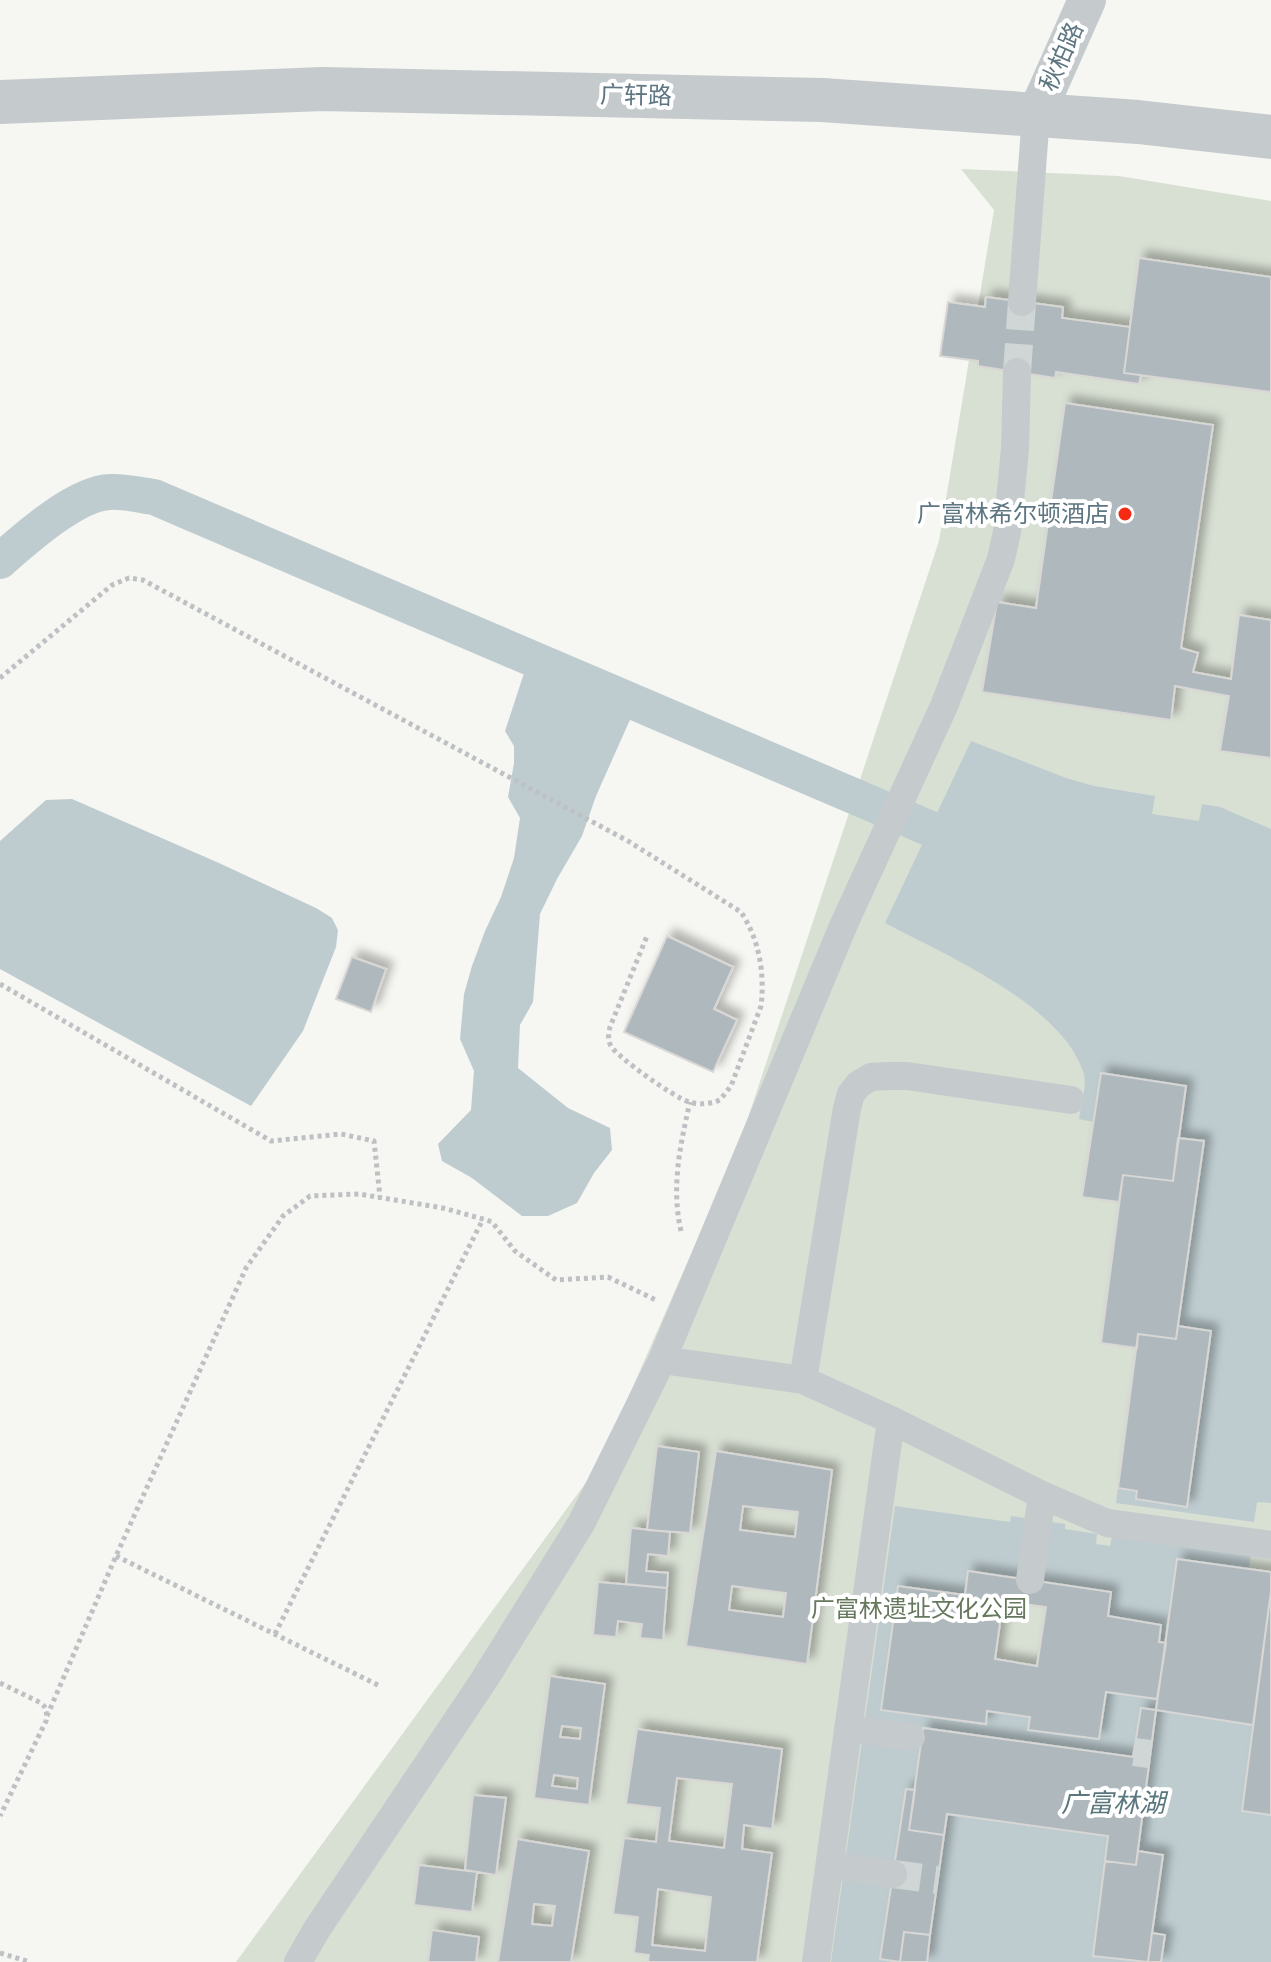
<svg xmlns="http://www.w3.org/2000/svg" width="1271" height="1962" viewBox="0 0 1271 1962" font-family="'Sofia Sans Condensed','Noto Sans SC',sans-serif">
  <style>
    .green { fill: #d8dfd3 }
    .water { fill: #beccd0; fill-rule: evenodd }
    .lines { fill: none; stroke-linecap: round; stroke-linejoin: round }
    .canal { stroke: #beccd0; stroke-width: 36 }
    .building { fill: #aeb8bd; stroke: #d8d7d5; stroke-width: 2; fill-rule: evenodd; filter: url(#shadow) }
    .pedestrian-tunnel { stroke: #d0d6d6; stroke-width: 28; stroke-dasharray: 28 14; stroke-linecap: butt }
    .path { stroke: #bec1c3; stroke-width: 5; stroke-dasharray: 4 4; stroke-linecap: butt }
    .pedestrian { stroke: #c5cacd; stroke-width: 28 }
    .minor { stroke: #c5cacd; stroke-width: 38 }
    .tertiary { stroke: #c5cacd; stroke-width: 44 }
    .poi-dot { fill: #f52a14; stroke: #fff; stroke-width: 3 }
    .labels { text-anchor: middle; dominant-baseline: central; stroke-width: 8; stroke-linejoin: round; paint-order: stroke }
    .street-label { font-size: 24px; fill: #5e7681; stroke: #fff }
    .poi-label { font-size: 24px; fill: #5e7681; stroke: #fff; text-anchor: end }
    .park-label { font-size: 24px; fill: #66785e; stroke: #fff }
    .water-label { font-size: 26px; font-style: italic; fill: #59777c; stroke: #fff }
  </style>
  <defs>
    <filter id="shadow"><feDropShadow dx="7" dy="-7" stdDeviation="4" flood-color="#0004"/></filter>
  </defs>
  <rect width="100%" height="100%" fill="#f6f6f2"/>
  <path class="green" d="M961,169L1119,176L1271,201V1962H236L598,1466L739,1145L939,541L994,210Z"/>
  <path class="water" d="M529,658L637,704L596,796L582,836L557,879L540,914L533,1002L520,1025L518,1068L568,1108L610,1128L612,1150L594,1173L577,1203L548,1216H522L472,1178L442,1161L438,1144L471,1110L474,1071L460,1039L464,994L472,966L485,931L501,897L514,858L520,818L508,797L514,763V746L505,731Z
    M971,741L1066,778L1094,786L1155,796L1152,814L1199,821L1202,804L1220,807L1271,829V1503L1257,1502L1254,1522L1116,1503L1136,1348L1101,1343L1119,1203L1082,1197L1093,1122L1079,1119C1081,1105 1088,1085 1083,1071C1060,1004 944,954 885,923Z
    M72,799L219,863L316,908L332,918L338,930L336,947L303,1031L251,1106L0,969V841L46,800Z
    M895,1506L1010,1522L1011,1516L1065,1524V1529L1097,1534L1096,1544L1110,1546L1112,1536L1251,1554L1246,1588L1271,1591V1962H831ZM1004,1601L1046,1608L1037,1665L995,1659Z"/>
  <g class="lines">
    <path class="canal" d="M0,561C25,539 76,493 110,492C124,491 140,495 154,497L973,847"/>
  </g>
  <path class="building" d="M1139,258L1271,277V392L1124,373Z
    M986,297L1063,307L1062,318L1130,327L1124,373L1141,375L1139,384L1056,372L1055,378L978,366V361L940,356L948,302L985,307Z
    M1065,403L1213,425L1181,648L1198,653L1193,672L1231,679L1239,615L1271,620V758L1220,751L1229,696L1175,686L1171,720L982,692L997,602L1036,608Z
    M667,936L733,967L714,1009L737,1020L713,1072L624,1032Z
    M352,957L386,969L371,1012L336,999Z
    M1101,1073L1186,1086L1173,1181L1123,1175L1119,1202L1082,1197Z
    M1178,1138L1204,1141L1176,1339L1138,1334L1137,1348L1101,1343L1123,1175L1173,1181Z
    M1178,1326L1211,1331L1187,1507L1136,1499L1137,1491L1118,1488L1138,1334L1176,1339Z
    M657,1446L699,1452L690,1533L647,1530Z
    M716,1451L832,1470L807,1664L686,1646ZM743,1506L798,1512L795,1537L740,1530ZM732,1586L786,1593L783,1617L729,1610Z
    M631,1528L670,1532L668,1556L648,1554L646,1571L668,1573L667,1588L626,1584Z
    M1177,1559L1271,1572V1591L1253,1725L1156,1710Z
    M968,1571L1111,1592L1108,1616L1161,1625L1159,1642L1166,1643L1157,1699L1106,1692L1099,1739L1028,1730L1030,1717L987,1711L986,1724L881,1710L898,1586L965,1595ZM1003,1601L1046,1607L1037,1666L995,1659Z
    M598,1582L667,1588L663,1640L640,1638L642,1624L618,1621L616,1637L593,1635Z
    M1271,1591V1815L1242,1811Z
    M550,1676L605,1684L589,1805L534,1798ZM562,1726L581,1728L580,1739L560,1737ZM554,1775L578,1778L577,1789L552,1786Z
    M1141,1708L1156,1710L1136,1865L1105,1861L1108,1836L947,1814L944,1835L909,1830L923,1728L1133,1757Z
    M637,1729L782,1749L772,1829L744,1825L742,1849L772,1853L757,1962H648L649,1955L634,1953L638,1917L613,1914L624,1838L656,1842L660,1808L626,1804ZM677,1778L732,1784L724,1848L669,1841ZM658,1889L711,1897L705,1951L652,1945Z
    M906,1789L915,1790L909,1830L944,1835L930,1935L904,1932L900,1962L880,1959Z
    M473,1795L506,1798L496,1875L465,1870Z
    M517,1839L589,1851L571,1962H498ZM534,1904L555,1906L552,1926L532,1924Z
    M1138,1851L1163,1855L1148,1962L1093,1956L1105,1861L1136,1865Z
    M419,1865L477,1872L472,1912L414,1905Z
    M432,1930L479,1937L476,1962H428Z
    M904,1932L930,1935L927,1962H900Z
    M1152,1933L1165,1935L1161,1962H1148Z"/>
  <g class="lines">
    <path class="pedestrian-tunnel" d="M1017,372L1022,302
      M1134,1752L1150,1754
      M893,1874L938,1880"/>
    <path class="path" d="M0,678L112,585L129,578L143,580L628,841L741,912C759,939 765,973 761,1006L731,1086L720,1100C710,1104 699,1105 689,1102C675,1098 617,1057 611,1046C607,1039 609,1033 610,1027L647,936
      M0,984L271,1141L341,1134L374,1141L380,1197
      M681,1231C671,1188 680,1145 690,1102
      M116,1556L378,1685
      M275,1634L483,1219
      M0,1683L41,1703C47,1708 47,1713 46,1721L0,1816
      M47,1716L116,1556L246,1268L283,1216L310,1196L359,1194L443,1208L483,1219L492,1222L515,1251L556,1280L608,1277L656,1300
      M0,1953L30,1962"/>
    <path class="pedestrian" d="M1022,302L1036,115
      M662,1360L803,1380L891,1420L1042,1495L1107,1523L1271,1545
      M803,1380L847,1108L851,1094L859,1084L871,1077L889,1076H907L1071,1100
      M1030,1580L1042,1495
      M848,1728L911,1737
      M830,1865L893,1874
      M298,1962L317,1929L484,1680L582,1522L662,1360L844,924L944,706L1001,559L1007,532L1015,449L1017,372
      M816,1962L891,1420"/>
    <path class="minor" d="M1036,115L1087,0"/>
    <path class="tertiary" d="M0,102L322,89L822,100L1138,122L1271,137"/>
  </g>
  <circle class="poi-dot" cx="1125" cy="514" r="8"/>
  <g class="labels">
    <g class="street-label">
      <text transform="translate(1062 57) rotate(-66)">秋柏路</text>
      <text transform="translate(636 96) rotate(1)">广轩路</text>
    </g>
    <g class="poi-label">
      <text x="1109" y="514">广富林希尔顿酒店</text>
    </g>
    <g class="park-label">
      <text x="919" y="1609">广富林遗址文化公园</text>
    </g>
    <g class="water-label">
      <text x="1113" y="1804">广富林湖</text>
    </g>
  </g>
</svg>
